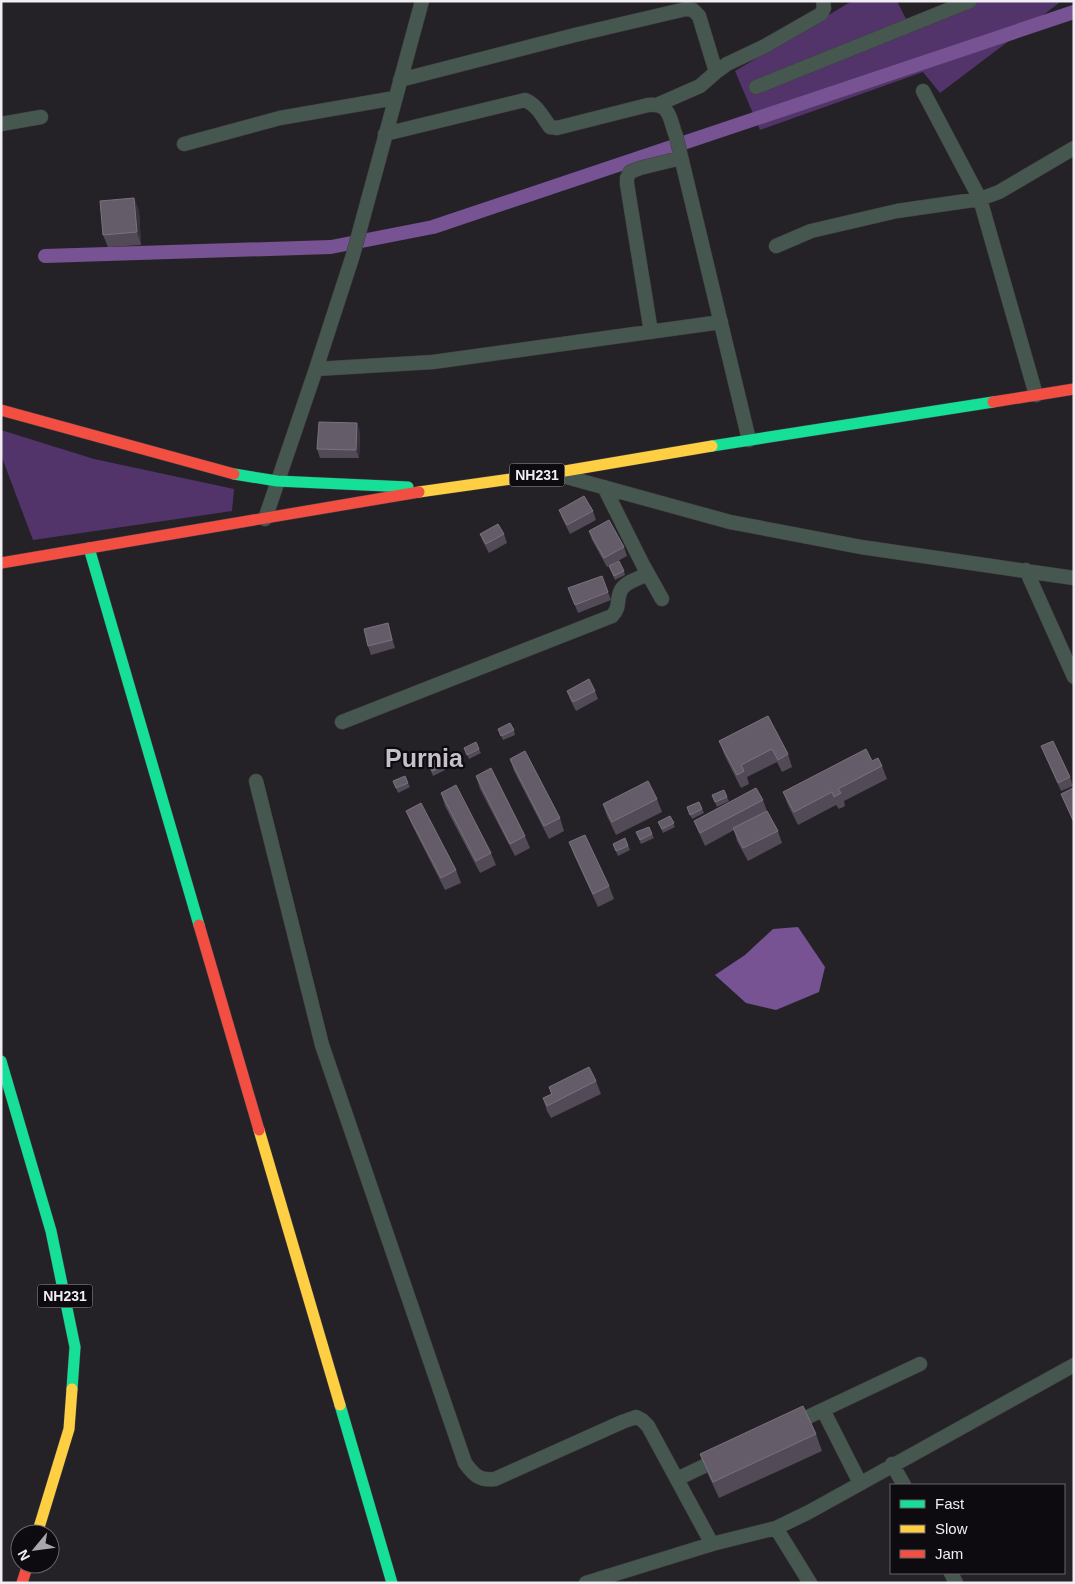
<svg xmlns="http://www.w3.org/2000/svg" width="1075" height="1584" viewBox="0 0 1075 1584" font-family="Arial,sans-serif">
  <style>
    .green { fill: #52346a }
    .water { fill: #775393 }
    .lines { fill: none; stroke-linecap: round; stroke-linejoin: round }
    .canal { stroke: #775393; stroke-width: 14 }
    .street-casing { stroke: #413f43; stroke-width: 15 }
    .fast-casing { stroke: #413f43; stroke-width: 12 }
    .slow-casing { stroke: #413f43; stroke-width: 12 }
    .jam-casing { stroke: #413f43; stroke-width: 12 }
    .street { stroke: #45574e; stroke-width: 14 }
    .fast { stroke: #16e098; stroke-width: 11 }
    .slow { stroke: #ffcf43; stroke-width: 11 }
    .jam { stroke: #f24e42; stroke-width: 11 }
    .wall { fill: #534a58 }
    .shaded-wall { fill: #39333d }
    .building { fill: #645c68; stroke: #7a727e }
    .labels { text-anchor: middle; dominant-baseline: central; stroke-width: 4.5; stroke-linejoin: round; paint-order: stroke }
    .shield { fill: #0d0b0f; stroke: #aca9af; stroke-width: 1 }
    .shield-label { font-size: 14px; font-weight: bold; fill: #f0edf3 }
    .town-label { font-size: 25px; font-weight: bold; fill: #c6c0cb; stroke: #0d0b0f }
  </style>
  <rect width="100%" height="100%" fill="#252227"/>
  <path class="green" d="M852,1H897L908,23L954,1H1058L1059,3L940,93L923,72L760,130L735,71Z
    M1,430L94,459L234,489L232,511L33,540L1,455Z"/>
  <path class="water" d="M798,927L825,967L819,992L776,1010L746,1003L715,975L745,955L773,929Z"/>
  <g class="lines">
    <path class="canal" d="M45,256L331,247L433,227L1074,12"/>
    <g class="street-casing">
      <path id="street" d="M400,80L575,35L686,9L693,10L699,16L716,72
        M756,87L970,1
        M923,91L980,199L1036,395
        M659,104L700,86L716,72L727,64L765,46L821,14L824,8L823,1
        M1,124L41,117
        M385,134L525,100C537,105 542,116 550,127L557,128L648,105C671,103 669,118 676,136L749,440
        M184,144L280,118L395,98
        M776,246L811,231L897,211L980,199L999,192L1074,148
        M651,332L627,184V178L630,172L640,168L681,158
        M316,369L433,362L721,322
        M563,476L730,522L861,547L1074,578
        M604,487L643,565L662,599
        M265,519L316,369L353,255L422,1
        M1026,570L1074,677
        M342,722L612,616C621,607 616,599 621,590C625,582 640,578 648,574
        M256,781L322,1045L465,1463C474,1475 479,1481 495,1479L622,1422L636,1417L642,1420L648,1426L712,1544
        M823,1410L860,1483
        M793,1424L920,1364
        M892,1464L904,1485
        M677,1479L721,1458
        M776,1528L810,1583
        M951,1573L956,1583
        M586,1583L712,1544L776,1528L809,1512L1074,1365"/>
    </g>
    <g class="fast-casing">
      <path id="fast" d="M712,446L993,402
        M234,474L277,481L408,487
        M89,548L199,925
        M1,1061L51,1231L75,1347L72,1389
        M340,1405L392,1583"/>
    </g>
    <g class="slow-casing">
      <path id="slow" d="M419,492L553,473L712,446
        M259,1130L340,1405
        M37,1534L69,1429L72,1389"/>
    </g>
    <g class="jam-casing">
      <path id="jam" d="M993,402L1074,389
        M1,410L234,474
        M1,563L419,492
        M199,925L259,1130
        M22,1583L28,1564"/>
    </g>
    <use href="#street" class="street"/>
    <use href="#fast" class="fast"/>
    <use href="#slow" class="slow"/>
    <use href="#jam" class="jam"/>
  </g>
  <path class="wall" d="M134,198L139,211L141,245L108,247L103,235Z
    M360,432L359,458H320L317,449Z
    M559,510L593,511L596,520L570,534L562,518Z
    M589,531L624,547L627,556L607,567L592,540Z
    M480,534H504L507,543L489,553L483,542Z
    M609,566L624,571L625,575L615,580Z
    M602,576L611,600L578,613L568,588Z
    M388,623L395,648L371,655L368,646Z
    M567,691H595L598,699L576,711L570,699Z
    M768,716L788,754L792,767L782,772L777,762L747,777L749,784L741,788L724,754L719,741Z
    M498,729L514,730L515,735L503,740Z
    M1041,746L1070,777L1073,786L1061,791Z
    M464,748L479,749L481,753L469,759Z
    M510,759L560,818L564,831L549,839L514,771Z
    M872,761L882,766L887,779L844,801L845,806L839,809L836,805L798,825L788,805L783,792Z
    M428,764L444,766L445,770L433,776Z
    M476,776L525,836L530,848L515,856L480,789Z
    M393,781L408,783L410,787L398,793Z
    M1074,790V824L1061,794Z
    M441,793L491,853L496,865L480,873L445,806Z
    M712,795L727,797L729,801L717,807Z
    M657,799L662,812L616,835L607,816L603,804Z
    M763,800L767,811L778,831L782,843L748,861L737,841L734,830L705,846L699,833L694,821Z
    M699,802L704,813L692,819L687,807Z
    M406,811L456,870L461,883L445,890L411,823Z
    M670,816L675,827L663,833L658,822Z
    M636,832L652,834L654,838L641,844Z
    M625,838L630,850L618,856L613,844Z
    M569,842L609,886L614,899L598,907L574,855Z
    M596,1081L601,1094L551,1118L547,1111L543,1098L551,1094L549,1087Z
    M816,1434L822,1451L719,1498L706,1470L700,1454Z"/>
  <path class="shaded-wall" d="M134,198L139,211L141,245L137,232Z
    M357,423L360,432L359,458L356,450Z"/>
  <path class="building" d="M134,198L137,232L103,235L100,201Z
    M319,422L357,423L356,450L317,449Z
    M584,496L593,511L567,525L559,510Z
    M609,520L624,547L604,558L589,531Z
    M498,524L504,534L486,544L480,534Z
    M619,561L624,571L614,576L609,566Z
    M602,576L608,592L575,605L568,588Z
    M388,623L392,640L368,646L364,629Z
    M589,679L595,691L573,702L567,691Z
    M768,716L788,754L778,760L772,749L741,765L744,771L737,775L719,741Z
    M510,723L514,730L501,736L498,729Z
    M1053,741L1070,777L1058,783L1041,746Z
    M476,742L479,749L467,755L464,748Z
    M866,749L872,761L878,758L882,766L838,789L841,793L834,797L832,792L794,812L783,792Z
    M525,751L560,818L544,826L510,759Z
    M440,758L444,766L432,771L428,764Z
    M491,768L525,836L510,844L476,776Z
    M405,776L408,783L396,788L393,781Z
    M648,781L657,799L612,822L603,804Z
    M456,785L491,853L476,861L441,793Z
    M756,788L763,800L700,833L694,821Z
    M1073,788L1074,790V822L1061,794Z
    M724,790L727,797L715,802L712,795Z
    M699,802L702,809L690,815L687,807Z
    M421,803L456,870L441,878L406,811Z
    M767,811L778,831L743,848L733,828Z
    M670,816L674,823L662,829L658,822Z
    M649,827L652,834L640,840L636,832Z
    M585,835L609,886L593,894L569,842Z
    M625,838L628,846L616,851L613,844Z
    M589,1067L596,1081L547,1106L543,1098L552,1094L549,1087Z
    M803,1406L816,1434L713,1482L700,1454Z"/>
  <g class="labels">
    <g class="shield">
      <rect x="509.5" y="463.5" width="55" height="23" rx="4"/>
      <rect x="37.5" y="1284.5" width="55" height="23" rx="4"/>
    </g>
    <g class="shield-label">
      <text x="537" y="475">NH231</text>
      <text x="65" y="1296">NH231</text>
    </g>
    <g class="town-label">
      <text x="424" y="758">Purnia</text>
    </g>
  </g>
  <rect width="1075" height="1584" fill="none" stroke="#f0edf3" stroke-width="5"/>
  <rect x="890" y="1484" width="175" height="90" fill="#0d0b0f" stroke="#68656a"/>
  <rect x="900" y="1500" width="25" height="8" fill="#16e098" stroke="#68656a"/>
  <text x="935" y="1509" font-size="15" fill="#f0edf3">Fast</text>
  <rect x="900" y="1525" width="25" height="8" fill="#ffcf43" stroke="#68656a"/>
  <text x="935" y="1534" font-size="15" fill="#f0edf3">Slow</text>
  <rect x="900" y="1550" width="25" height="8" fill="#f24e42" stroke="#68656a"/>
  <text x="935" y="1559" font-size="15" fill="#f0edf3">Jam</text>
  <g transform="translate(35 1549) rotate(241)"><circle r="24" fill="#0d0b0f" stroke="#68656a"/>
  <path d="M0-4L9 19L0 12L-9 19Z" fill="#a9a6ac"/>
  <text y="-8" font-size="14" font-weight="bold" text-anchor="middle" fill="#f0edf3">N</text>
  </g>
</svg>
